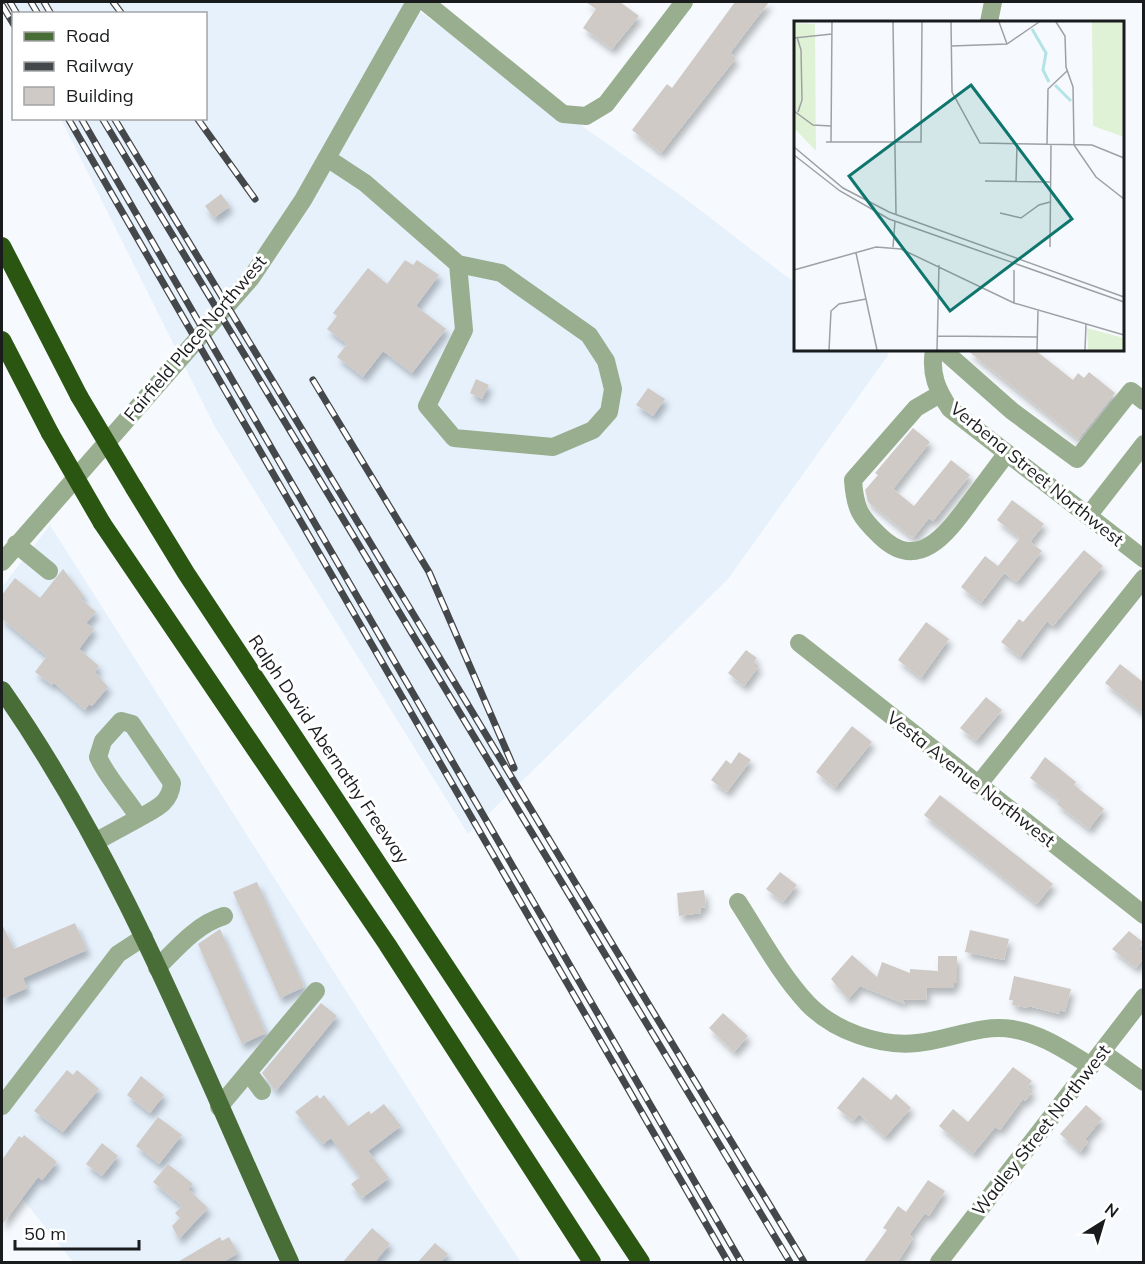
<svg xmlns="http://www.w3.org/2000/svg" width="1145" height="1264" viewBox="0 0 1145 1264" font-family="Mulish,sans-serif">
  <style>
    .built { fill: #e6f1fc }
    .building { fill: #cfcac6; filter: url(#shadow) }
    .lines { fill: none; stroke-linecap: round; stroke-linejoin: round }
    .minor { stroke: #98ae8f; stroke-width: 18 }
    .major { stroke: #486d37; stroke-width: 18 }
    .highway { stroke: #2b5612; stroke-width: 18 }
    .rail-casing { stroke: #45484a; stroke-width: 7 }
    .rail { stroke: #fff; stroke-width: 4.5; stroke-dasharray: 14; stroke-linecap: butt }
    .highway-bridge { stroke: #2b5612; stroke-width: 18 }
    .labels { text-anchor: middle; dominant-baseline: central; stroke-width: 6; stroke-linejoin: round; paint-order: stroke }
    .street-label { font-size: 18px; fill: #191b1d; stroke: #fff }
    .inset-river { fill: none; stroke: #b3e3e5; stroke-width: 3 }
    .inset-road { fill: none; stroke: #9ea1a4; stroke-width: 1.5 }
    .view { fill: #0f766e; fill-opacity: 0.15; stroke: #0f766e; stroke-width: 3 }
    .inset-edge { fill: none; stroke: #191b1d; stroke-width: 3 }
  </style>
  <defs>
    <filter id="shadow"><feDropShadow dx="3.5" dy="6" stdDeviation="3" flood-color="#0004"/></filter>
  </defs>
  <rect width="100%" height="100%" fill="#f6fafe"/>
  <path class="built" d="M3,2H406L687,200L795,283L796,350H883L889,354L728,579L468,834L215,427L61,119L206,118V14H14L13,23Z
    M50,525L470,1186L521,1262H73L2,1173V587Z"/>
  <path class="building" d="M586,2H620L639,16L612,49L583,28L596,9Z
    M735,2H769L730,53L736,58L661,153L632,130L667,84L672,88Z
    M221,194L230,206L214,218L205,206Z
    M405,260L413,265L417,260L439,275L416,306L446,329L412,373L383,351L363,377L337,357L347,344L327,329L337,316L333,313L368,268L387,284Z
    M967,350H1035L1073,380L1078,373L1084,378L1089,372L1115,393L1078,439Z
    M476,379L489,385L482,399L470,393Z
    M648,388L665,399L653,416L636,405Z
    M913,428L930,442L893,489L914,506L951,460L970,475L933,521L929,518L913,538L868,502L865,490L878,475L875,473Z
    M1012,500L1044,524L1030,542L1042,551L1017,582L1004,573L981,603L961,587L985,556L998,566L1020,538L997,520Z
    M1084,550L1103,566L1053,626L1047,621L1020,657L1001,642L1019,619L1023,622Z
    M63,569L84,596L81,599L96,612L86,623L94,629L79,649L99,666L95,672L108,687L92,706L89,704L85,710L54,683L52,685L35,672L47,656L2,619V595L15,578L40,598Z
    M926,622L949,639L921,678L898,660Z
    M746,650L757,658L754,662L759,666L744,686L728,673Z
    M1120,664L1143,682V713L1105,683Z
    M986,697L1002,710L976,741L960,728Z
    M852,726L872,742L835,788L816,772Z
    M739,752L751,760L727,792L711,780L726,760L731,764Z
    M1045,757L1076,782L1074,785L1104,809L1089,829L1057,804L1059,800L1030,778Z
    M940,795L1053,884L1037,904L924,815Z
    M780,872L797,885L783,902L766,889Z
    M257,882L304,987L280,998L233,892Z
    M704,890L706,907L700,908L701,913L679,916L677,893Z
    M75,923L87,950L23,978L27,988L2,999V924L14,949Z
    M220,929L266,1033L242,1044L198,944Z
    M970,930L1009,939L1004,960L965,952Z
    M1129,931L1143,942L1138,949L1143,953V959L1136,968L1112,949Z
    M852,955L877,977L882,962L910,973V969L938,971V956H957V983H954V988H927L926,1000L902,999L905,1004L860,986L848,999L831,979Z
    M1014,976L1071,989L1065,1012L1060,1010V1014L1028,1006V1008L1012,1005L1013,1000H1009Z
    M321,1003L337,1016L276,1091L262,1073Z
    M723,1013L748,1036L734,1052L709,1028Z
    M1013,1067L1032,1081L1027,1087L1033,1091L1025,1101L1023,1099L1000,1130L995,1127L973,1154L939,1126L953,1109L968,1122Z
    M67,1070L73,1075L77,1070L99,1089L63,1132L34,1111Z
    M141,1076L164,1095L150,1113L127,1095Z
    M863,1077L891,1100L896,1094L911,1108L885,1137L859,1114L853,1121L837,1108Z
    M317,1095L320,1099L324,1095L348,1126L369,1111L371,1114L384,1104L401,1126L368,1151L389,1178L362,1198L351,1184L360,1177L331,1138L323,1144L295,1112Z
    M1086,1105L1102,1119L1085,1139L1088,1142L1080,1152L1060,1134Z
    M158,1117L182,1135L159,1164L136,1146Z
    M24,1135L57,1162L42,1180L38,1177L2,1225V1160L19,1136L22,1138Z
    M102,1143L118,1156L102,1176L86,1164Z
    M168,1164L193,1184L188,1189L208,1208L179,1239L172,1226L180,1218L175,1213L182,1206L153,1182Z
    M928,1180L945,1191L929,1216L925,1213L909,1235L913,1238L897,1263H863L887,1230L883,1228L898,1206L906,1212Z
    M372,1228L390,1244L374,1263H342Z
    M220,1237L222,1241L229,1237L238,1253L222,1263H176Z
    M435,1243L448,1254L440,1263H417Z"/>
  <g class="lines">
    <path class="minor" d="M425,2L563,114L586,116L606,104L684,2
      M989,22L993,2
      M327,158L365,183L458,264L464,330L427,406L454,438L553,447L593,430L609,412L613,389L606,361L589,335L501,273L458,264
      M934,350C930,374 937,390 950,409L1144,559
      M943,350L1012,411L1077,459L1131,391L1144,401
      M940,394L916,408L853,480C855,509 860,517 880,536C919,574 948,532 971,501C983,485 995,469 1007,453
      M1088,516L1144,444
      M16,544L49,571
      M2,562L251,278L303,200L415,2
      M799,643L1144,915
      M978,785L1144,578
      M95,842L139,818C126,797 108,779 98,757L103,741L121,721L132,724L172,783C170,804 155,809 139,818
      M738,902C760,936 780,974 808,1004C834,1031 880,1047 917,1043C949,1040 980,1024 1012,1029C1042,1034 1066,1051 1091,1066
      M157,968C177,948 197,924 224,916
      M1102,1052L1144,1082
      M248,1072L262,1091
      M2,1106L118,954L144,937
      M219,1107L316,991
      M939,1262L1144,997"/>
    <path class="major" d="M2,690C125,865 201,1069 290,1262"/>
    <path class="highway" d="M2,246L79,396
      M2,340L50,433
      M134,488L186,573L641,1262
      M102,523L387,944L592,1262"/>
    <g class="rail-casing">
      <path id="rail" d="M10,2L17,14
        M31,2L38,14
        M44,2L51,14
        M113,2L122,14
        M2,5L14,25
        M68,118L728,1262
        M81,118L741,1262
        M102,118L790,1262
        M114,118L804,1262
        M197,118L255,199
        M313,380L429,572L514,768"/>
    </g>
    <use href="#rail" class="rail"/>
    <path class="highway-bridge" d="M79,396L134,488
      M50,433L102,523"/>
  </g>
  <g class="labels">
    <g class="street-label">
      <text transform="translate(195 338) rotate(-50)">Fairfield Place Northwest</text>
      <text transform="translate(1037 474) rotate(39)">Verbena Street Northwest</text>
      <text transform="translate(329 749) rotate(56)">Ralph David Abernathy Freeway</text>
      <text transform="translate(971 779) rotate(38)">Vesta Avenue Northwest</text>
      <text transform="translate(1041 1130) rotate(-52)">Wadley Street Northwest</text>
    </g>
  </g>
  <g transform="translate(794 21)">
    <rect width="330" height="330" fill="#f6fafe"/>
    <path d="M298,1H330V116L299,105ZM0,2L21,3L22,130L0,107ZM293,307L330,317V329H294Z" fill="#e0f2d6"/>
    <path class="inset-river" d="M238,8L252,32L249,49L255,61M261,64L277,80"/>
    <path class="inset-road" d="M99,1L102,193M157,1L158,71L186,122L298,124L330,137M205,1L213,23M262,1L271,15L272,46L279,66L280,124L302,156L330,178M3,16L7,29L8,79L4,91M0,17L38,13M157,25L213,23L245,1M0,90L19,104L37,105M32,121H127L128,1M37,121L38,1M253,124L254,68L273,50M0,126L49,167L95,191L330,276M0,134L46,170L95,198L330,281M191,160L257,161M222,161L223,123M206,192L227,197L245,184L256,181M99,226L101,200M256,226L257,124M62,232L83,329M0,249L82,226L107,228L220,282L330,314M220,249V282M143,315L243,316M35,329L37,290L45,283L72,278M143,329L145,244M243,329L244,290M291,329L292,303"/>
    <path class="view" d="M177,64L278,198L156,290L55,155Z"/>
    <rect width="330" height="330" class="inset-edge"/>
  </g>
  <rect width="1145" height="1264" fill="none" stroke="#191b1d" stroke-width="6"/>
  <rect x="12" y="12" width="195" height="108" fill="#ffffff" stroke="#a3a4a5" stroke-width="1.5"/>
  <rect x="24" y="32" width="30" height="9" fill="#486d37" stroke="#a3a4a5" stroke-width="1.5"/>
  <text x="66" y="42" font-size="18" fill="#191b1d">Road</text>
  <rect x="24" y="62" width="30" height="9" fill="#45484a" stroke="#a3a4a5" stroke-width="1.5"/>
  <text x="66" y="72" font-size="18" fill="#191b1d">Railway</text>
  <rect x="24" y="87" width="30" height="18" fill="#cfcac6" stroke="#a3a4a5" stroke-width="1.5"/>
  <text x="66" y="102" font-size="18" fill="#191b1d">Building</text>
  <g transform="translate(1103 1222) rotate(37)" stroke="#ffffff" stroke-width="4.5" paint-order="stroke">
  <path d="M0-4.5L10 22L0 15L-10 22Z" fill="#191b1d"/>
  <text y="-9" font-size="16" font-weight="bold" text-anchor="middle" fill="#191b1d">N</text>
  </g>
  <path d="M15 1240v9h124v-9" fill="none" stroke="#191b1d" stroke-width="3"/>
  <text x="24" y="1240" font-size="18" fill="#191b1d" stroke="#ffffff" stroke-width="4.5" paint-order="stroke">50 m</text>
</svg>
